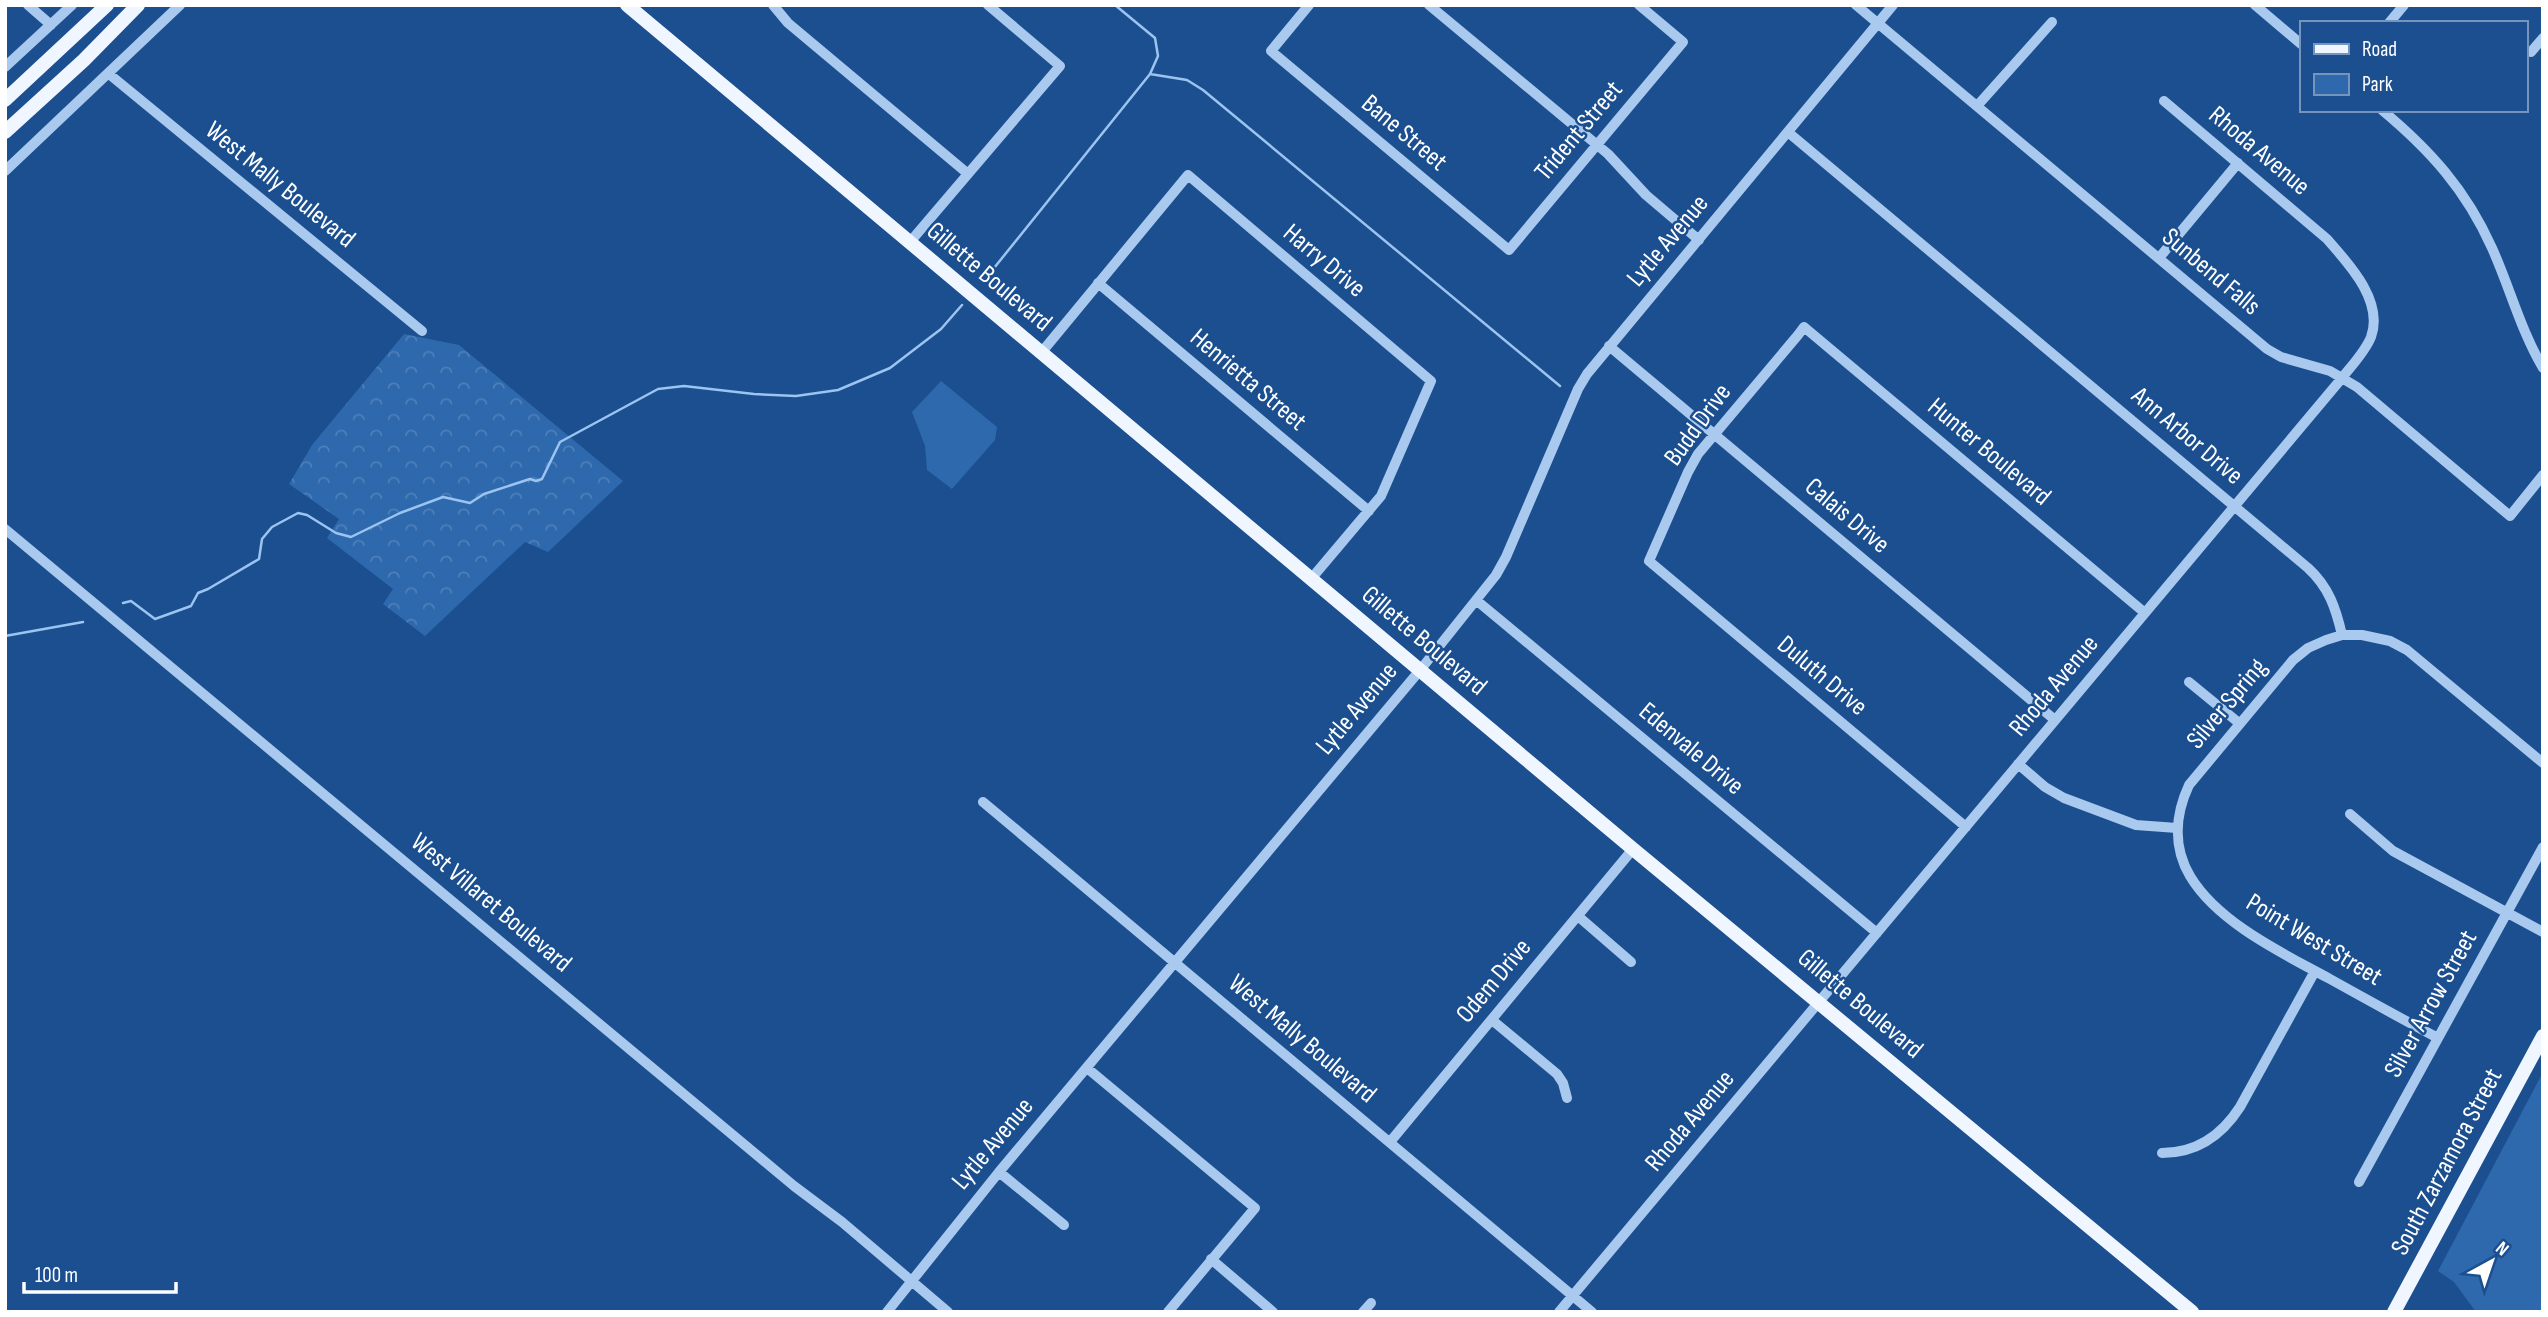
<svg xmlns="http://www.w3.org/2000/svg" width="2548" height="1317" viewBox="0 0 2548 1317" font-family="'Sofia Sans Condensed',sans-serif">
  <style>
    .green { fill: #2e69ad }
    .forest { fill: url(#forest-crowns) }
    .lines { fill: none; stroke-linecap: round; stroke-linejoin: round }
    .stream { stroke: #9cc4f0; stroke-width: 2.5 }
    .minor { stroke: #a9c9ee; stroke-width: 10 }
    .major { stroke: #f0f6ff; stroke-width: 14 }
    .labels { text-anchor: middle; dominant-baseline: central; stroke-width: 5; stroke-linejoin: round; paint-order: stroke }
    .street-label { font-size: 26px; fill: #fff; stroke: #1b4f8f }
  </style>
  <defs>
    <pattern id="forest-crowns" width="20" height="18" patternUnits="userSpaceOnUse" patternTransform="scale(1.75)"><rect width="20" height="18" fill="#2e69ad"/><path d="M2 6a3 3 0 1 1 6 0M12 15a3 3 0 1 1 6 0" fill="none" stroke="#4d80b9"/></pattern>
  </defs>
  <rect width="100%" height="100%" fill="#1b4f8f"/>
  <path class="green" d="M941,381L997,427L995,440L952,489L927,470L925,446L912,412Z
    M2543,1072V1312H2476L2454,1282L2438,1271Z"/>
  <path class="forest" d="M404,334L459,345L623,481L548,552L525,542L425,636L383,604L393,589L327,538L339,519L289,484L312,445Z"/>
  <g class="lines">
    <path class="stream" d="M1150,74L1187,80L1203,90L1560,386
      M986,278L1150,74L1158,56L1155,38L1115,5
      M123,603L131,601L155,619L191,606L198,593L208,589L259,559L262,539L272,527L298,513L307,515L336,533L351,537L400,513L443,497L470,503L484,494L530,479L536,481L542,479L560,442L658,389L684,386L754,394L796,396L838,390L890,368L941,329L962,305
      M5,636L83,622"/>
    <path class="minor" d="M28,5L51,25
      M773,5L788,23L967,173
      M1309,5L1271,51L1509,250L1683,42L1639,5
      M1429,5L1608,154L1646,195L1699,240
      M1856,5L2267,349L2281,357L2330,371L2357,387L2510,516L2543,475
      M2255,5L2301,44
      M2389,23L2404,5
      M2531,52L2543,38
      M5,67L72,5
      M109,74L422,331
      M1977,106L2052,22
      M2382,110C2431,151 2466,190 2492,248C2510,288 2521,331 2543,368
      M1789,133L2308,568C2329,587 2336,609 2342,635
      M5,171L180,5
      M910,242L1060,66L988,5
      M2159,258L2238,163
      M1098,283L1369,511
      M1609,346L2055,720
      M1041,353L1188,175L1431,381L1381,496L1311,579
      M5,529L794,1186L842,1222L948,1312
      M1476,600L1877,933
      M2189,682L2239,723
      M2018,764L2045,787L2064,798L2136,825L2177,828
      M983,802L1592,1312
      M2350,814L2393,851L2543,932
      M1966,827L1649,561L1688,472L1698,454L1798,335L1804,327L2145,613
      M1579,917L1631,962
      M1492,1020L1557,1074L1563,1083L1567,1098
      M2438,1038C2402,1019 2366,999 2330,979C2284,954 2218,923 2190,876C2173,847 2175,815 2189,785L2293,660L2308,648L2326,640L2342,635H2362L2390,641L2407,650L2543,763
      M1087,1068L1255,1208L1168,1312
      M1390,1142L1633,849
      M2162,1153C2196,1153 2222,1135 2240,1107L2315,971
      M999,1172L1064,1225
      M2359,1182L2543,847
      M1211,1259L1273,1312
      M887,1312L999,1172L1421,669L1496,575L1506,557L1578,389L1587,374L1893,5
      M1363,1312L1371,1303
      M1559,1312L2342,378C2352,365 2365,352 2371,337C2384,301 2349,264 2327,239L2164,101"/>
    <path class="major" d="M627,5L1633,849L2192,1312
      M5,100L107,5
      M5,132L84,60L138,5
      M2394,1312L2543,1036"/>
  </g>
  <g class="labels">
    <g class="street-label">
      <text transform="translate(1579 131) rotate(-50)">Trident Street</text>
      <text transform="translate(1404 133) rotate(40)">Bane Street</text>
      <text transform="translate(2259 151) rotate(40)">Rhoda Avenue</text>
      <text transform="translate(280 185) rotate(39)">West Mally Boulevard</text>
      <text transform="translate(1668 241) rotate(-50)">Lytle Avenue</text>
      <text transform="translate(1324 261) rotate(40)">Harry Drive</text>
      <text transform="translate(2211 272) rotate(40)">Sunbend Falls</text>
      <text transform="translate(989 277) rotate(40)">Gillette Boulevard</text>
      <text transform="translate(1248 380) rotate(40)">Henrietta Street</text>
      <text transform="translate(1698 425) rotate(-54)">Budd Drive</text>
      <text transform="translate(2187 436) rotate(40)">Ann Arbor Drive</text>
      <text transform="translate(1989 452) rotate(40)">Hunter Boulevard</text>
      <text transform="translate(1847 516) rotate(40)">Calais Drive</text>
      <text transform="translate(1424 641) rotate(40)">Gillette Boulevard</text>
      <text transform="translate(1822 676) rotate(40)">Duluth Drive</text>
      <text transform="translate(2054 686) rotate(-50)">Rhoda Avenue</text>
      <text transform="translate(2227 704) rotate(-50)">Silver Spring</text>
      <text transform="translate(1357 709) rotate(-50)">Lytle Avenue</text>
      <text transform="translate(1691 749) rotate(40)">Edenvale Drive</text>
      <text transform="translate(491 903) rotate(40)">West Villaret Boulevard</text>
      <text transform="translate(2314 940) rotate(31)">Point West Street</text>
      <text transform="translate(1494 981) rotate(-50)">Odem Drive</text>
      <text transform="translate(1860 1004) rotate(40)">Gillette Boulevard</text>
      <text transform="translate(2431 1004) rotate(-61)">Silver Arrow Street</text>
      <text transform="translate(1302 1039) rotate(40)">West Mally Boulevard</text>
      <text transform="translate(1690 1121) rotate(-50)">Rhoda Avenue</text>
      <text transform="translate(993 1144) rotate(-50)">Lytle Avenue</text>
      <text transform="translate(2447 1162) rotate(-62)">South Zarzamora Street</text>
    </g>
  </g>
  <rect width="2548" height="1317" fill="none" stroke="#ffffff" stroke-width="14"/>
  <rect x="2300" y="21" width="228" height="91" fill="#1b4f8f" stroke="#7695bc" stroke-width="2"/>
  <rect x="2314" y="44" width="35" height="10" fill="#f0f6ff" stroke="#7695bc" stroke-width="2"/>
  <text x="2362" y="56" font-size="21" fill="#ffffff">Road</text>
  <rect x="2314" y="74" width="35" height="21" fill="#2e69ad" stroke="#7695bc" stroke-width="2"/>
  <text x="2362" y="91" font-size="21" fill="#ffffff">Park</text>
  <g transform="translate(2492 1261) rotate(40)" stroke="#1b4f8f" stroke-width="5" paint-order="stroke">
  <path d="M0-5L12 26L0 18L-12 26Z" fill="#ffffff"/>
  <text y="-10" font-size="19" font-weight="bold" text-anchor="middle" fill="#ffffff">N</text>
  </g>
  <path d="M24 1282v10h152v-10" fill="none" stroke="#ffffff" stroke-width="3.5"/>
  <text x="35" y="1282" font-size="21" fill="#ffffff" stroke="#1b4f8f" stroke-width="5" paint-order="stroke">100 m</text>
</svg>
